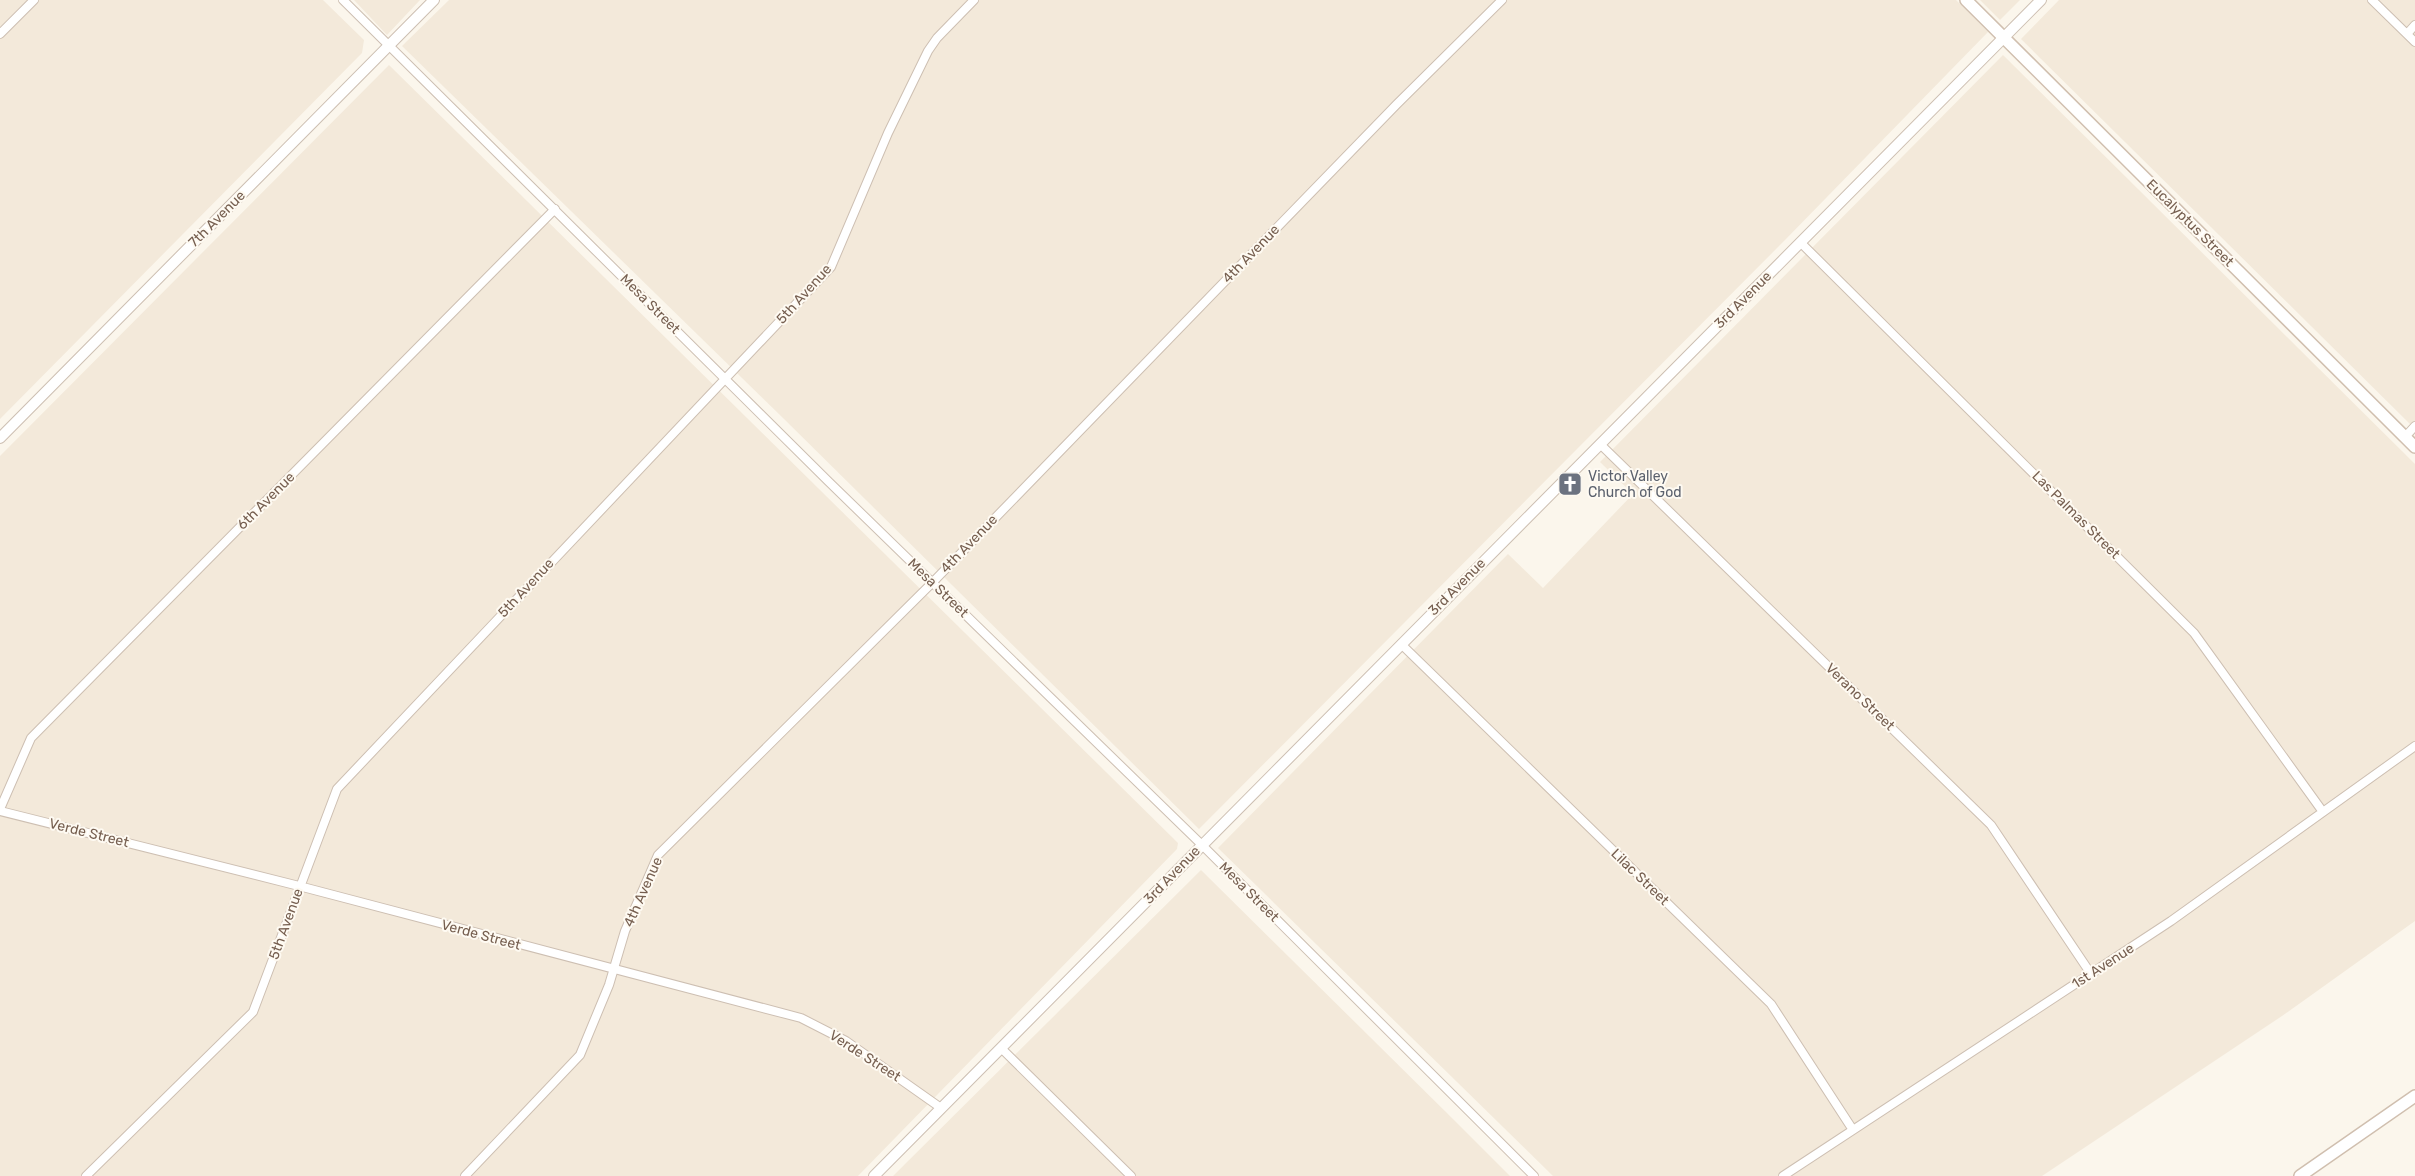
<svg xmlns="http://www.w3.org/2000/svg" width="2415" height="1176" viewBox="0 0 2415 1176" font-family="Rubik,sans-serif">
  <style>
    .residential { fill: #f3e9da }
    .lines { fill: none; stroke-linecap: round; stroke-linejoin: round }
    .minor-casing { stroke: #cdbfb2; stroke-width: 10 }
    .tertiary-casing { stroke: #cdbfb2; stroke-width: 12 }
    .secondary-casing { stroke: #d0bfaf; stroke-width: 14 }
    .minor { stroke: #fff; stroke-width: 8 }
    .tertiary { stroke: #fff; stroke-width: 10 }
    .secondary { stroke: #fff; stroke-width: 11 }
    .labels { text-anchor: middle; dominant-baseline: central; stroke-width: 4; stroke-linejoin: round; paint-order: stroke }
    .street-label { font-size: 14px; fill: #765f50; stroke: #fefaf2 }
    .worship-label { font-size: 14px; fill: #5b616d; stroke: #fefaf2; text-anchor: start }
  </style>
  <rect width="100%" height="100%" fill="#fbf6ec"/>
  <path class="residential" d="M0,0H323L364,40L362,53L0,419Z
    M354,0H420L387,35Z
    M449,0H1956L1988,32L1786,239L1199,829L783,418L402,46Z
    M1980,0H2020L2000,20Z
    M2059,0H2415V429L2021,39Z
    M2003,55L2415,464V921L2282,1016L2042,1176H1553L1218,848L1508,554L1543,588L1633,494L1600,462Z
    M389,65L1178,843L1177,849L858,1176H0V456Z
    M1201,870L1453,1119L1510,1176H893Z"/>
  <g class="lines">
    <g class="minor-casing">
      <path id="minor" d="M343,0L829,482L1201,844L1534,1176
        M2372,0L2415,42
        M0,34L34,0
        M2407,34L2415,25
        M1801,243L2194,633L2323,812
        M2405,437L2415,426
        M1600,444L1991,825L2091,974
        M1401,644L1771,1004L1853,1130
        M0,809L31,738L555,209
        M0,811L299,886L801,1018L846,1041L941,1108
        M1002,1049L1131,1176
        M86,1176L253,1012L337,789L831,267L888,133L928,51L937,38L974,0
        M465,1176L580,1055L609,985L625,931L658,855L932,583L1397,104L1502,0
        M1783,1176L2171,921L2415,746"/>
    </g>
    <g class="tertiary-casing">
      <path id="tertiary" d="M0,438L434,0
        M874,1176L2041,0"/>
    </g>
    <g class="secondary-casing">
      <path id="secondary" d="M1966,0L2415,447
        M2300,1176L2415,1096"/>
    </g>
    <use href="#minor" class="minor"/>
    <use href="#tertiary" class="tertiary"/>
    <use href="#secondary" class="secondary"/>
  </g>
  <defs>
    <g id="church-square" transform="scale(1.25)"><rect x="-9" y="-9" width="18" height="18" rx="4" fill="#6b7280" stroke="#fefaf2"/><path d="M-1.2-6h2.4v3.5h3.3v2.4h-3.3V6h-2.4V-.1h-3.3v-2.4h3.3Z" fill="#fff"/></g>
  </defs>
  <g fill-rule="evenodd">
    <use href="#church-square" x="1570" y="484"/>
  </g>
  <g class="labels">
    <g class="street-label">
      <text transform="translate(217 219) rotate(-45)">7th Avenue</text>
      <text transform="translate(2190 223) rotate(45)">Eucalyptus Street</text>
      <text transform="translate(1251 254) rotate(-46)">4th Avenue</text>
      <text transform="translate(804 294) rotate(-48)">5th Avenue</text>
      <text transform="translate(1743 300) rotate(-45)">3rd Avenue</text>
      <text transform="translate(650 304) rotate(45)">Mesa Street</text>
      <text transform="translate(266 501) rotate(-45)">6th Avenue</text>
      <text transform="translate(2076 515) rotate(45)">Las Palmas Street</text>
      <text transform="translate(969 544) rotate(-46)">4th Avenue</text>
      <text transform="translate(1457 587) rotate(-45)">3rd Avenue</text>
      <text transform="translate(526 588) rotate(-47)">5th Avenue</text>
      <text transform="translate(938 588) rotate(44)">Mesa Street</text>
      <text transform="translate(1860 697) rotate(44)">Verano Street</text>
      <text transform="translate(89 833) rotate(14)">Verde Street</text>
      <text transform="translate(1172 875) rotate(-46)">3rd Avenue</text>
      <text transform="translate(1640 877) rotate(44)">Lilac Street</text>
      <text transform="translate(643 892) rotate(-66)">4th Avenue</text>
      <text transform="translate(1249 892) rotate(45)">Mesa Street</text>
      <text transform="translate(286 924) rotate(-70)">5th Avenue</text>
      <text transform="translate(481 935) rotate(15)">Verde Street</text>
      <text transform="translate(2103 966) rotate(-33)">1st Avenue</text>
      <text transform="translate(865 1056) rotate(33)">Verde Street</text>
    </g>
    <g class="worship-label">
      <text x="1588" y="476">Victor Valley<tspan x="1588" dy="16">Church of God</tspan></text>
    </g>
  </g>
</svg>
